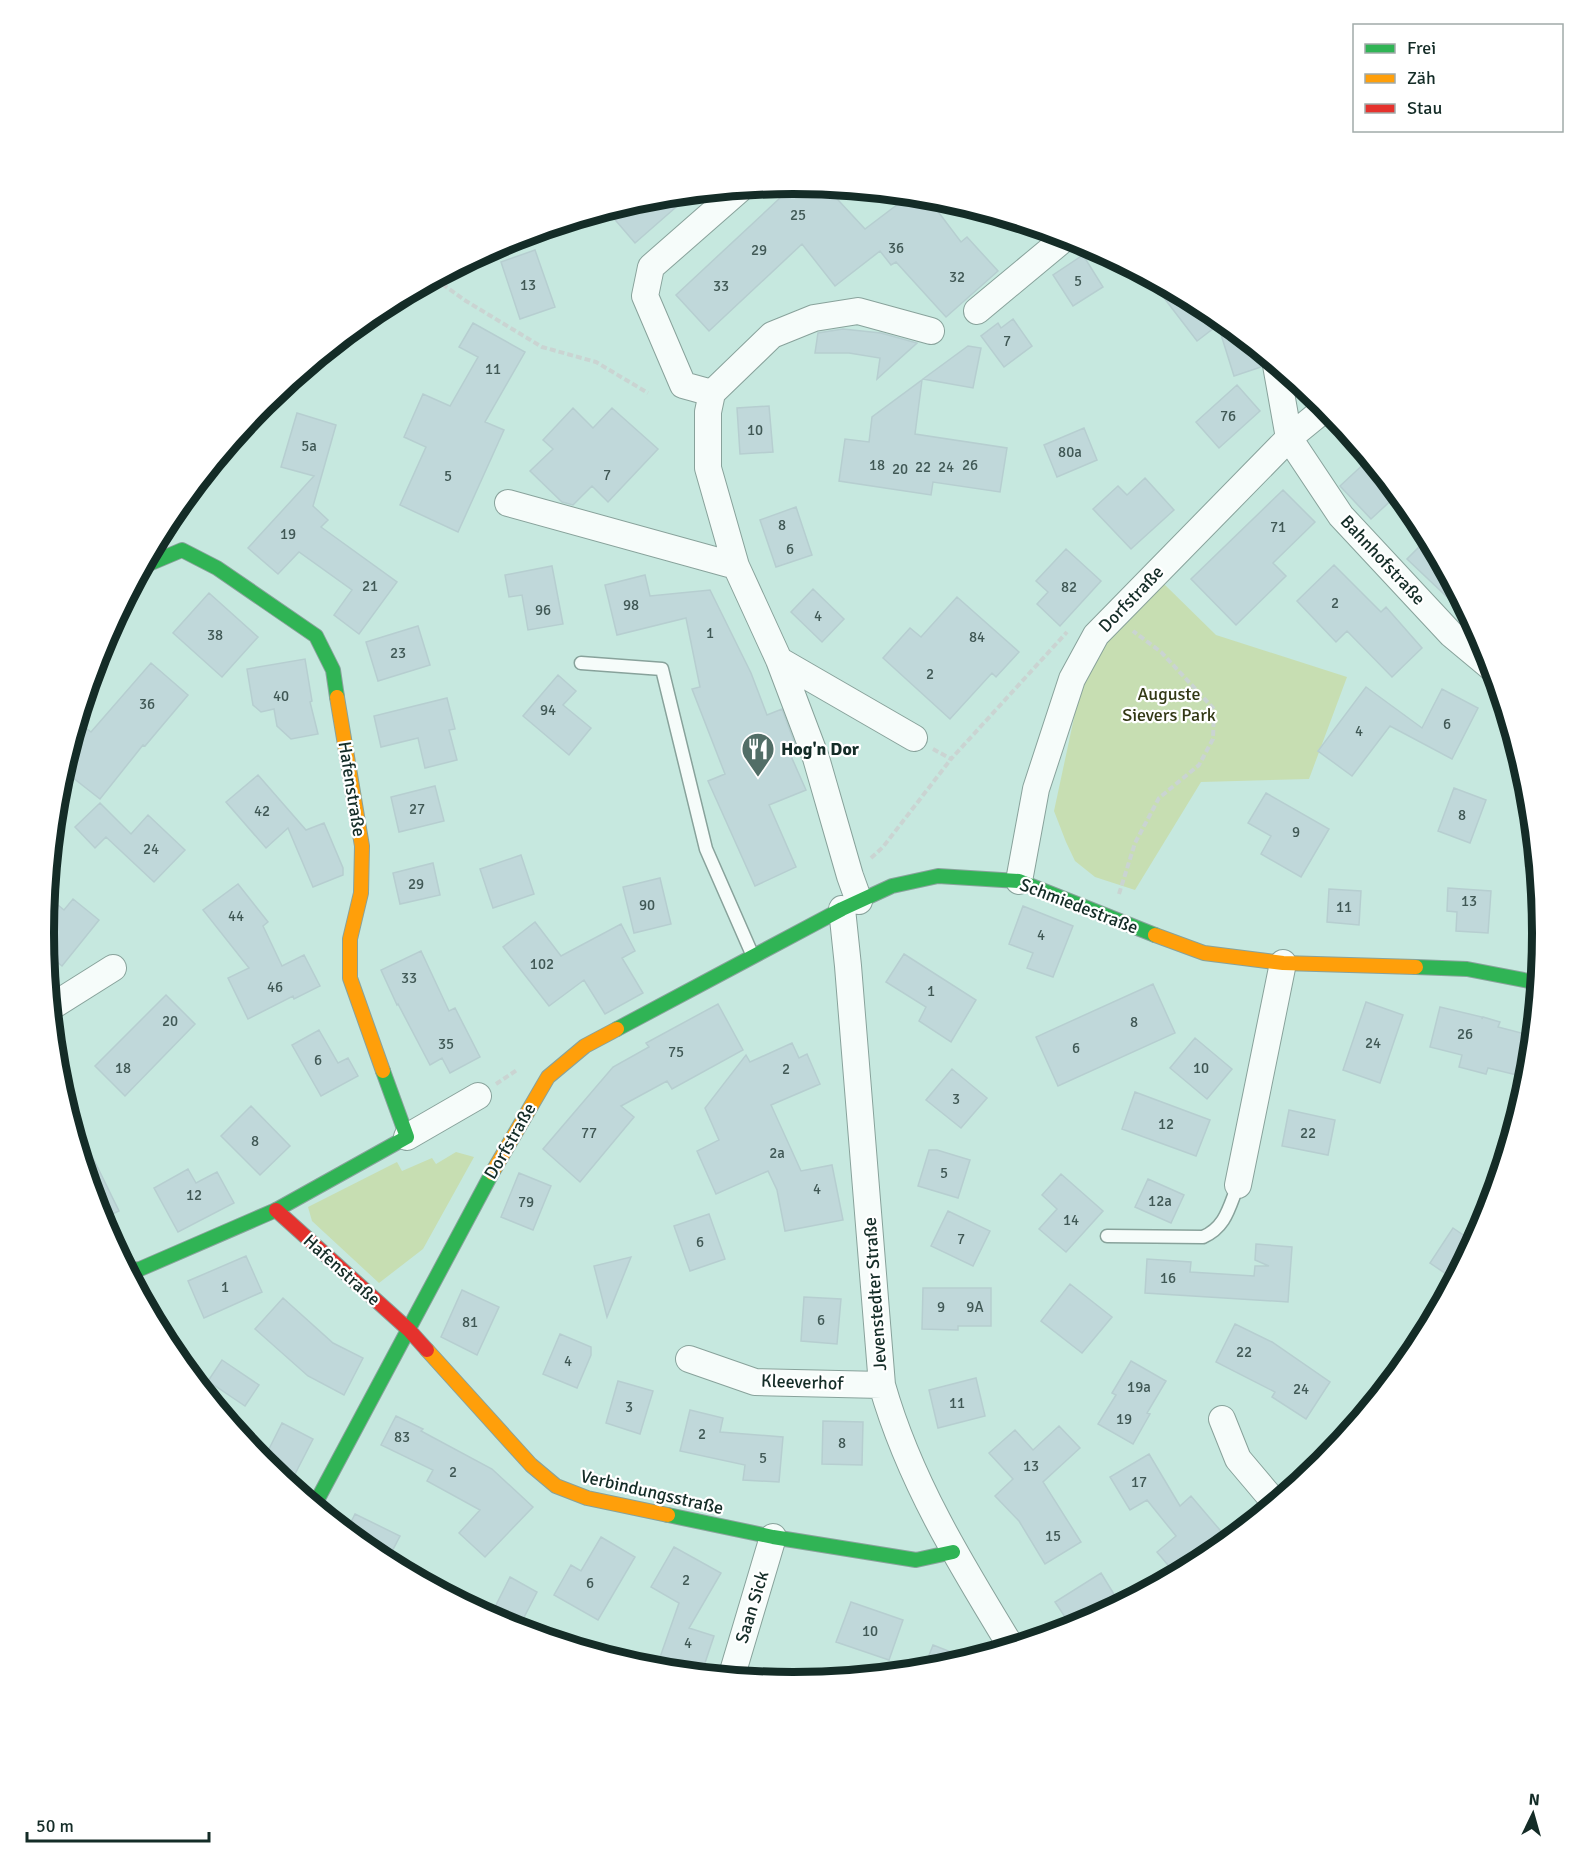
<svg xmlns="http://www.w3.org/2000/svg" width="1587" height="1868" viewBox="0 0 1587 1868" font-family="Signika,sans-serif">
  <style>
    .green { fill: #c7deb2 }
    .building { fill: #c0d8da; stroke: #b6ced0; stroke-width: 1.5 }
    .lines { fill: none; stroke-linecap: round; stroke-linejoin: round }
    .lane-casing { stroke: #88a29b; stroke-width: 15 }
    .street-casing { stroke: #88a29b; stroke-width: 28 }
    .fast-casing { stroke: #88a29b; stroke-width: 16 }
    .slow-casing { stroke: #88a29b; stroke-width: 16 }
    .jam-casing { stroke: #88a29b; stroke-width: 16 }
    .path { stroke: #cad4d2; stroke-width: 4; stroke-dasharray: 6 3; stroke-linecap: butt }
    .lane { stroke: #f6fcfa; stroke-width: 12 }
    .street { stroke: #f6fcfa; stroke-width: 26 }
    .fast { stroke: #30b455; stroke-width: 14 }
    .slow { stroke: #ff9f0a; stroke-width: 14 }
    .jam { stroke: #e5322d; stroke-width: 14 }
    .labels { text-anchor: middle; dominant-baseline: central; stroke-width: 4.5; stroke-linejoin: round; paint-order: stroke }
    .number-label { font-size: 15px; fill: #405855 }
    .street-label { font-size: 18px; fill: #142c27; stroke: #fff }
    .park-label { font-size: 18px; fill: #323814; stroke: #fff }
    .poi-label { font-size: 18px; font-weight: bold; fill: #142c27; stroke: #fff; text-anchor: start }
    .rim { fill: none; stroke: #142c27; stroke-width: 8 }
  </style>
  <rect width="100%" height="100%" fill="#c6e8df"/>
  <path class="green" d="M1164,584L1216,635L1347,677L1309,779L1201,782L1135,890L1095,877L1075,861L1066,842L1054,811L1080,690L1108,641Z
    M456,1152L474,1157L423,1249L379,1283L312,1221L308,1207L397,1162L402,1171L432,1158L436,1164Z"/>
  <path class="building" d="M795,184L826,187L865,229L910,195L927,197L961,242L967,237L998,271L946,317L896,262L891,265L880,251L835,286L802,244L709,331L676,295Z
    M691,194L635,243L611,215L621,206L648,198Z
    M535,250L555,307L520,319L501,262Z
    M1083,255L1103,287L1073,306L1053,275Z
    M1148,277L1210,311L1257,349L1261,367L1234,376L1218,325L1197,341Z
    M1013,319L1032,346L1004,367L981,336L998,323L1001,328Z
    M473,323L525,352L485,422L504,430L458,532L400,505L426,447L404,437L423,394L450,406L478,357L459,347Z
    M843,329L881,333L917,343L877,379L880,358L849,353H815L818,333Z
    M968,346L981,348L973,388L923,379Z
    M922,380L915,434L1007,448L1000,492L933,482L931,495L839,481L845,439L869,442L872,417Z
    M1237,385L1260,411L1219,448L1196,422Z
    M769,406L773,452L740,454L737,408Z
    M573,408L593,428L612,408L658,449L608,502L592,486L573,505L562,502L530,471L553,449L543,440Z
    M297,413L336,425L313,506L328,520L321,527L397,582L359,634L334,615L352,590L299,552L278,574L248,548L314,476L281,467Z
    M1084,428L1097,460L1057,477L1044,445Z
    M1369,459L1398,494L1371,519L1340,486Z
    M1145,478L1174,510L1131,549L1093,509L1118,486L1127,495Z
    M1283,490L1315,522L1273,563L1286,576L1236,625L1191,579Z
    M796,507L812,555L776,567L760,520Z
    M1428,538L1467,611L1464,613L1407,559Z
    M1066,549L1101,581L1060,626L1037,604L1048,592L1036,581Z
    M1334,565L1381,612L1386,607L1422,648L1392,677L1347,631L1336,642L1297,601Z
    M552,566L563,624L528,630L522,595L509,597L505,575Z
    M645,575L650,596L710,590L751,673L767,715L782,709L795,744L787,747L806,790L769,805L796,867L755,886L708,781L725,774L692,689L700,687L686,618L617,635L605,585Z
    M813,589L844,619L822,642L791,612Z
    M209,593L258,637L222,677L173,633Z
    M957,597L1019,652L996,677L992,673L950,719L883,658L910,628L921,637Z
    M418,626L430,665L378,681L366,642Z
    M305,659L312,701L310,702L318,734L291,739L277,726L274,709L261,712L253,705L247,669Z
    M151,663L188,695L145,746L143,745L100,799L63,770L73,739L83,726L91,732Z
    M558,675L576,691L563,705L591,728L569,755L523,716Z
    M1366,687L1422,728L1442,689L1478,708L1452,759L1390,726L1352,776L1318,751Z
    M447,698L455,729L449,730L457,760L425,768L418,738L381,747L374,716Z
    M258,775L306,830L324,823L343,868V875L313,887L288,828L266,848L226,802Z
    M435,786L444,821L399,832L391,797Z
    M1454,788L1486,800L1470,843L1438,831Z
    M1266,793L1329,829L1301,877L1261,854L1271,836L1248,823Z
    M100,803L131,834L148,815L185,850L154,882L106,837L95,848L75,827Z
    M521,855L534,894L493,908L480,869Z
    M433,863L440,895L400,904L393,873Z
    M660,878L671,924L634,933L623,887Z
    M238,884L268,922L263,926L282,966L304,955L320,986L294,999L293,996L248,1019L228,978L249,968L203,910Z
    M1448,888L1491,891L1488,933L1456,931L1457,912L1447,911Z
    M1329,889L1361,891L1359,925L1327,922Z
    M47,896L64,910L73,899L99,920L62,966L45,952L44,933Z
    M1023,906L1073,926L1053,977L1027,968L1033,953L1009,944Z
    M535,922L561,956L621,924L635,951L622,958L643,993L605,1014L584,980L549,1006L503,947Z
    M421,951L449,1011L455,1008L480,1057L450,1073L442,1058L430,1065L398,1004L397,1005L381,970Z
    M904,954L976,1000L951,1042L919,1021L926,1007L886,982Z
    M1153,984L1175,1033L1058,1086L1036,1037Z
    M166,995L195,1024L125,1096L95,1066Z
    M1366,1002L1403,1015L1380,1083L1343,1070Z
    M718,1004L743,1050L672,1089L667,1081L621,1106L634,1117L580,1182L543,1149L613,1067L649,1047L646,1043Z
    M1440,1007L1482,1017V1019L1483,1017L1500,1022L1498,1027L1533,1036L1529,1078L1488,1068L1486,1074L1459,1067L1462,1055L1430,1047Z
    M319,1030L338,1063L348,1058L358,1076L321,1096L292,1045Z
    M1195,1038L1232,1069L1207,1099L1170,1068Z
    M792,1043L799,1058L807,1054L820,1084L771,1105L801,1171L832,1165L843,1220L785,1231L777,1190L768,1171L716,1194L697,1151L719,1140L705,1108L746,1055L750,1062Z
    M952,1069L987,1098L961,1128L926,1100Z
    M1135,1092L1210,1120L1196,1156L1122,1129Z
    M251,1106L290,1146L260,1175L221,1136Z
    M1289,1110L1335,1120L1328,1155L1282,1146Z
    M929,1150H937L970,1160L958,1198L918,1186Z
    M92,1156L119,1211L100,1220L82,1160Z
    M188,1169L196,1183L217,1172L234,1203L178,1232L154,1188Z
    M519,1173L551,1186L533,1230L501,1217Z
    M1061,1174L1103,1211L1066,1252L1039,1229L1057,1209L1042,1195Z
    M1148,1179L1184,1195L1171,1223L1135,1207Z
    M948,1211L990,1231L973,1266L931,1246Z
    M709,1214L725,1259L690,1271L674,1226Z
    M1453,1228L1475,1243L1455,1280L1430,1263Z
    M1256,1244L1292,1247L1288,1302L1145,1293L1147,1259L1191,1262L1190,1272L1254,1276L1255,1266H1269L1255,1260Z
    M246,1256L262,1292L204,1318L188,1281Z
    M631,1257L607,1317L594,1266Z
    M1070,1284L1112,1317L1082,1353L1041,1321Z
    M923,1288H991V1326H958V1330L922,1329Z
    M462,1290L499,1307L477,1355L441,1337Z
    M804,1297L841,1299L837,1344L801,1341Z
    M283,1298L333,1343L363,1358L344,1395L308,1376L255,1329Z
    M1235,1324L1272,1342L1330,1382L1306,1419L1272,1397L1275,1392L1216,1362Z
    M560,1334L591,1347V1355L577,1388L543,1374Z
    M222,1360L259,1385L245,1406L208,1381Z
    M1131,1361L1166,1381L1147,1413L1150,1414L1133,1444L1098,1424L1116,1395L1112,1393Z
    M976,1378L985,1416L938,1428L929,1390Z
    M618,1381L653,1391L640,1434L606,1423Z
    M690,1410L723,1418L720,1432L783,1437L779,1482L743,1480L745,1465L680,1451Z
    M396,1416L423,1429L421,1431L492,1469L533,1507L485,1557L459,1533L480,1510L427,1481L433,1470L381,1445Z
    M823,1421L863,1422L862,1465L822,1464Z
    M282,1423L313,1439L294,1476L263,1461Z
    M1059,1426L1080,1448L1043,1482L1081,1542L1045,1564L1019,1521L995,1496L1013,1479L989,1453L1015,1430L1033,1450Z
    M1149,1454L1180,1506L1191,1496L1225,1536L1177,1576L1157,1552L1176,1536L1147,1500L1130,1510L1110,1477Z
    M355,1514L400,1536L386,1563L377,1557L346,1532Z
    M601,1537L635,1557L598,1620L554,1595L571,1565L581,1571Z
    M674,1547L721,1573L689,1628L714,1636L701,1675L666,1671L668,1665L667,1667L658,1663L679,1603L651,1587Z
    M1101,1573L1120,1604L1100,1617L1073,1629L1055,1602Z
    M510,1577L537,1592L518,1629L491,1615Z
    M851,1602L903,1620L889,1660L836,1642Z
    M933,1645L971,1660L939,1670L923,1671Z"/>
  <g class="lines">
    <g class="lane-casing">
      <path id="lane" d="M581,663L662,669L706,849L752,954
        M1107,1236L1203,1237C1226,1227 1229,1207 1238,1185"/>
    </g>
    <g class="street-casing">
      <path id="street" d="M977,311L1066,237
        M1276,365L1289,438L1341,516L1451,634L1493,669
        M712,393L683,385L645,296L651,267L740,189
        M508,503L736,566
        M779,660L914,738
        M1019,881L1036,789L1072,679L1096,635L1289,438L1327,407
        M859,901L850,876L816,758L779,660L736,566L708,468V412L712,393L772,335L814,318L858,311L931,331
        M842,909L848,966L882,1385C909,1480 960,1563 1012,1648
        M51,1007L113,968
        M407,1137L478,1096
        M1238,1185L1283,963
        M689,1359L755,1382L882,1385
        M1222,1419L1238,1459L1276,1504
        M731,1678L773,1537"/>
    </g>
    <g class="fast-casing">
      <path id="fast" d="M144,566L182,550L217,568L316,636L333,670L337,697
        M1416,967L1467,969L1539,983
        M617,1029L842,909L892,886L938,876L1019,881L1155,935
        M127,1271L140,1269L276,1210L407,1137L383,1071
        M314,1506L492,1173
        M668,1515L773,1537L916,1560L953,1552"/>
    </g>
    <g class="slow-casing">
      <path id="slow" d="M337,697L362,846L361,893L350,939V978L383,1071
        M1155,935L1204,953L1283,963L1416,967
        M492,1173L548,1077L585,1046L617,1029
        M427,1350L531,1465L556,1486L587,1498L668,1515"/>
    </g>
    <g class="jam-casing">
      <path id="jam" d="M276,1210L409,1330L427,1350"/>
    </g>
    <path class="path" d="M435,279L466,301L542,347L596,362L648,393
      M933,749L951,759L1067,632
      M871,858L883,847L951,759
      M1119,894L1135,843L1159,798L1199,765L1213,739L1214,709L1161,652L1133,631
      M496,1084L517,1070"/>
    <use href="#lane" class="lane"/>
    <use href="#street" class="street"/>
    <use href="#fast" class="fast"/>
    <use href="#slow" class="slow"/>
    <use href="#jam" class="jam"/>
  </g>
  <defs>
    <g id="restaurant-pin" transform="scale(1.725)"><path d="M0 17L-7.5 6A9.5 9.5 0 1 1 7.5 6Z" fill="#526e67" stroke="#fff"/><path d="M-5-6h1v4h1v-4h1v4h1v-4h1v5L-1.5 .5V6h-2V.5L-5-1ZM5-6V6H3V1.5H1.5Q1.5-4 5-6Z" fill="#fff"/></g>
  </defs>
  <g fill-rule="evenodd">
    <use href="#restaurant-pin" x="758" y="749"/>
  </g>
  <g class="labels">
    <g class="number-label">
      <text x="798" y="215">25</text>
      <text x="896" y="248">36</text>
      <text x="759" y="250">29</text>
      <text x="957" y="277">32</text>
      <text x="1078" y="281">5</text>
      <text x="528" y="285">13</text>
      <text x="721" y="286">33</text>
      <text x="1007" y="341">7</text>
      <text x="493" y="369">11</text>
      <text x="1228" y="416">76</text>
      <text x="755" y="430">10</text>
      <text x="309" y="446">5a</text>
      <text x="1070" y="452">80a</text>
      <text x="877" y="465">18</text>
      <text x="970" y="465">26</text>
      <text x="923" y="467">22</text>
      <text x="946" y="467">24</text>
      <text x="900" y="469">20</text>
      <text x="607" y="475">7</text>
      <text x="448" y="476">5</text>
      <text x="782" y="525">8</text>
      <text x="1278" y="527">71</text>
      <text x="288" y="534">19</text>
      <text x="790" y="549">6</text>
      <text x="370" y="586">21</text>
      <text x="1069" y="587">82</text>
      <text x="1335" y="603">2</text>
      <text x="631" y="605">98</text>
      <text x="543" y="610">96</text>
      <text x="818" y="616">4</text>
      <text x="710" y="633">1</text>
      <text x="215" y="635">38</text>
      <text x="977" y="637">84</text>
      <text x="398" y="653">23</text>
      <text x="930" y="674">2</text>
      <text x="281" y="696">40</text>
      <text x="147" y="704">36</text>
      <text x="548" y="710">94</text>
      <text x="1447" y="724">6</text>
      <text x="1359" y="731">4</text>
      <text x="417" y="809">27</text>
      <text x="262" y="811">42</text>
      <text x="1462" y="815">8</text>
      <text x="1296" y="832">9</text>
      <text x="151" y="849">24</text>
      <text x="416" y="884">29</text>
      <text x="1469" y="901">13</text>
      <text x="647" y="905">90</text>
      <text x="1344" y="907">11</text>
      <text x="236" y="916">44</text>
      <text x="1041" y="935">4</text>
      <text x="542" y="964">102</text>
      <text x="409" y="978">33</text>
      <text x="275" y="987">46</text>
      <text x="931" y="991">1</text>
      <text x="170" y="1021">20</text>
      <text x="1134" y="1022">8</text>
      <text x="1465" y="1034">26</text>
      <text x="1373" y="1043">24</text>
      <text x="446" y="1044">35</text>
      <text x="1076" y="1048">6</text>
      <text x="676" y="1052">75</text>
      <text x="318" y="1060">6</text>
      <text x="123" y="1068">18</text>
      <text x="1201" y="1068">10</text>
      <text x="786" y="1069">2</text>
      <text x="956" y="1099">3</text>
      <text x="1166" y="1124">12</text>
      <text x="589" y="1133">77</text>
      <text x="1308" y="1133">22</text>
      <text x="255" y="1141">8</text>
      <text x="777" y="1153">2a</text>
      <text x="944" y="1173">5</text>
      <text x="817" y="1189">4</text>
      <text x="194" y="1195">12</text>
      <text x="1160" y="1201">12a</text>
      <text x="526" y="1202">79</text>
      <text x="1071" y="1220">14</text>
      <text x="961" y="1239">7</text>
      <text x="700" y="1242">6</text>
      <text x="1168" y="1278">16</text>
      <text x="225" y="1287">1</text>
      <text x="941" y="1307">9</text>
      <text x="975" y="1307">9A</text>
      <text x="821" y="1320">6</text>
      <text x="470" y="1322">81</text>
      <text x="1244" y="1352">22</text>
      <text x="568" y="1361">4</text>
      <text x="1139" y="1387">19a</text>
      <text x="1301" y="1389">24</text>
      <text x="957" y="1403">11</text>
      <text x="629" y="1407">3</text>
      <text x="1124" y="1419">19</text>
      <text x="702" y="1434">2</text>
      <text x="402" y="1437">83</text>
      <text x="842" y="1443">8</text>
      <text x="763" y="1458">5</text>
      <text x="1031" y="1466">13</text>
      <text x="453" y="1472">2</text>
      <text x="1139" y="1482">17</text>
      <text x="1053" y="1536">15</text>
      <text x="686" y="1580">2</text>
      <text x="590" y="1583">6</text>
      <text x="870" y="1631">10</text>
      <text x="688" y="1643">4</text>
    </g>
    <g class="street-label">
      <text transform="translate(1383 560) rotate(47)">Bahnhofstraße</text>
      <text transform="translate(1131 599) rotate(-46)">Dorfstraße</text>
      <text transform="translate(352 789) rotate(81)">Hafenstraße</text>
      <text transform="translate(1079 906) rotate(21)">Schmiedestraße</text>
      <text transform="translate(510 1141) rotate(-60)">Dorfstraße</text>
      <text transform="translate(342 1270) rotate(42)">Hafenstraße</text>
      <text transform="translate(875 1294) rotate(-94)">Jevenstedter Straße</text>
      <text transform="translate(802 1382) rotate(2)">Kleeverhof</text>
      <text transform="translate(652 1492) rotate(13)">Verbindungsstraße</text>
      <text transform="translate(752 1607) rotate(-73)">Saan Sick</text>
    </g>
    <g class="park-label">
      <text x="1169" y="694">Auguste<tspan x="1169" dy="21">Sievers Park</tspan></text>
    </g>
    <g class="poi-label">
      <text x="781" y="749">Hog'n Dor</text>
    </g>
  </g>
  <path d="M0 0H1587V1868H0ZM54 933a739 739 0 1 1 1478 0a739 739 0 1 1-1478 0Z" fill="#fff" fill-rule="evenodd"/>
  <path class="rim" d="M54 933a739 739 0 1 1 1478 0a739 739 0 1 1-1478 0Z"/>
  <rect x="1353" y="24" width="210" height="108" fill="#ffffff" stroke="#a1aba9" stroke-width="1.5"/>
  <rect x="1365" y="44" width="30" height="9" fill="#30b455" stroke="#a1aba9" stroke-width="1.5"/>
  <text x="1407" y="54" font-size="18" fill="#142c27">Frei</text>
  <rect x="1365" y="74" width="30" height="9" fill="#ff9f0a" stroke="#a1aba9" stroke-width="1.5"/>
  <text x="1407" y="84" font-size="18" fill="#142c27">Zäh</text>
  <rect x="1365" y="104" width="30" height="9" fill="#e5322d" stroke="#a1aba9" stroke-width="1.5"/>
  <text x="1407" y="114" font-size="18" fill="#142c27">Stau</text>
  <g transform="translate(1533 1814) rotate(5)" stroke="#ffffff" stroke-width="4.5" paint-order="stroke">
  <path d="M0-4.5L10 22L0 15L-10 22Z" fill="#142c27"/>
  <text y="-9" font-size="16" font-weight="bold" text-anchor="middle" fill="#142c27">N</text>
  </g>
  <path d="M27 1832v9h182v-9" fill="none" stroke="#142c27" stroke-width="3"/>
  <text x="36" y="1832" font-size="18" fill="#142c27" stroke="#ffffff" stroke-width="4.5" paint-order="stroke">50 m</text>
</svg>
